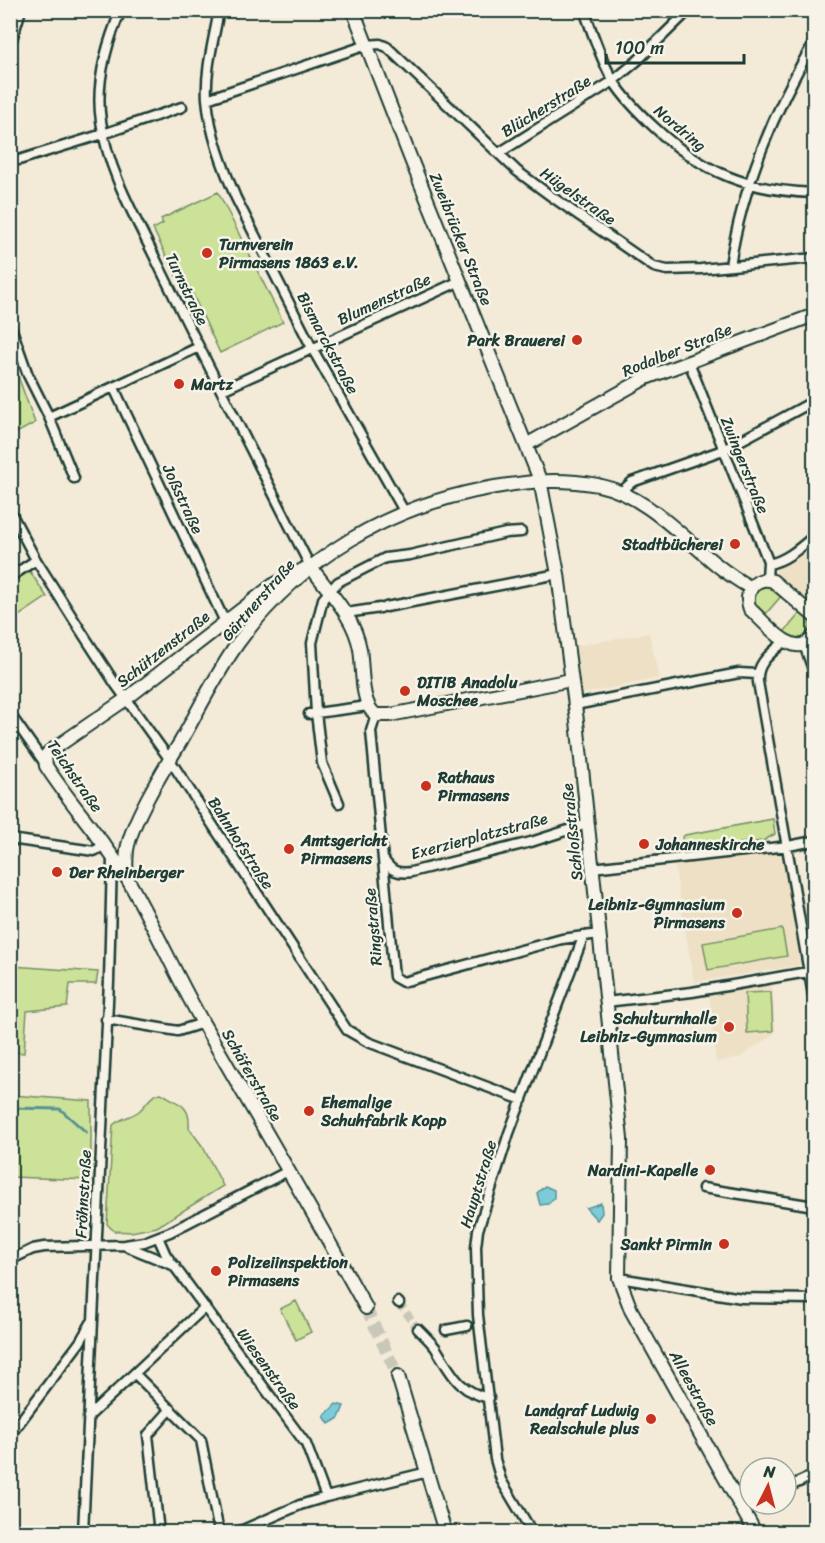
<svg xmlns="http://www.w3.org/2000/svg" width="825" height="1543" viewBox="0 0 825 1543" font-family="Sriracha,sans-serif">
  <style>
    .built { fill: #eee0c4 }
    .green { fill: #cce298; stroke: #769066; stroke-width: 1.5 }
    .water { fill: #7ccbd8; stroke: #579296; stroke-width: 1.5 }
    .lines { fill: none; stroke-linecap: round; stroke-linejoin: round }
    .stream { stroke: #579296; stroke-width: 3 }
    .street-tunnel { stroke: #c9c7b7; stroke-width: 8; stroke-dasharray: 8 4; stroke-linecap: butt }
    .secondary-tunnel { stroke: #c9c7b7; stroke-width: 12; stroke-dasharray: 12 6; stroke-linecap: butt }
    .street-casing { stroke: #1f3d34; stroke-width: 13 }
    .secondary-casing { stroke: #1f3d34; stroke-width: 16 }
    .street { stroke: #f7f3e8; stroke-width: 8 }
    .secondary { stroke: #f7f3e8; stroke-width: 12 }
    .poi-dot { fill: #c8321e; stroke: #f7f3e8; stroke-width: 2 }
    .labels { text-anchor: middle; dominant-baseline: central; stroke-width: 5; stroke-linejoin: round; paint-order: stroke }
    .street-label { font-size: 16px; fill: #1f3d34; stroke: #f7f3e8 }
    .poi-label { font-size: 16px; font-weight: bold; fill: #1f3d34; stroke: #f7f3e8; text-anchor: start }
  </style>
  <rect width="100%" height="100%" fill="#f3ead8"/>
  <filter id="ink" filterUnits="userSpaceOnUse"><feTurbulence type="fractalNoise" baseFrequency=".0167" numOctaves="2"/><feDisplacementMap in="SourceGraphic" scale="12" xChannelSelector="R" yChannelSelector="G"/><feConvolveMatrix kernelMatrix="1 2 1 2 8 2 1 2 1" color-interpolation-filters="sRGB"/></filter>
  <g filter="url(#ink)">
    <path class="built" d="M814,539V610L773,577L779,567Z
      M649,633L659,678L581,694L575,646Z
      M783,850L800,965L694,982L674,862Z
      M772,984L775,1033L741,1057L716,1062L709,994Z"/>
    <path class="green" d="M218,192L283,322L220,353L187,282L177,278L153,229L163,224L161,219Z
      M10,354L35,423L11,436H10Z
      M29,570L47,597L11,621V583Z
      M762,586H770L782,595L764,616C755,606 747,596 762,586Z
      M802,611L808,618L810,628L804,637L793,638L784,632Z
      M773,819L775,834L763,841L684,850L682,838L685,835Z
      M782,929L787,956L708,970L703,943Z
      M11,966L98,972L96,984H70L67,1007L27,1011L24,1053L11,1052Z
      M771,992L773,1031L747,1033L745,993Z
      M161,1093C179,1104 191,1105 189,1128L203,1147L223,1186L157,1227L131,1232L114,1231L107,1224L113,1125C121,1118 131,1117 139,1111C147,1104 151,1094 161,1093Z
      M11,1095L91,1101V1180L11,1177Z
      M296,1301L311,1332L296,1340L280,1309Z"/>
    <path class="water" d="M545,1186L554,1190V1198L548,1204L540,1205L537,1193Z
      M601,1203L602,1213L597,1220L586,1208Z
      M336,1404L344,1406L339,1418L329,1424L324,1416Z"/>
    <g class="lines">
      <path class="stream" d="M10,1108L60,1109L86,1132"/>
      <path class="street-tunnel" d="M399,1303L418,1329"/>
      <path class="secondary-tunnel" d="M366,1308L398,1376"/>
      <g class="street-casing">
        <path id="street" d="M121,10C106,45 95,83 101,121C108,173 138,222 160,268C209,368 260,467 310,566
          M219,10C214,39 205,70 207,99C210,134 223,167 236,198L312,348L404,511
          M584,10C593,34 601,61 614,82C625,99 639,113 654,127C702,172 748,191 814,193
          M10,46L21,10
          M207,99L367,45L380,44L387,47L517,171L555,199L654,267L667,270L701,269L814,258
          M499,153L613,81L637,61L689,10
          M19,160L103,134L182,107
          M730,266C741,190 775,108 814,42
          M10,324L28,375L49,417L74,478
          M689,362L768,561L767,579
          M114,388L225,622
          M222,390L460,281
          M49,417L199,347
          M621,492L632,482L723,450L814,401
          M10,511L36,560L81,631L116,685L170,760L347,1030L368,1042L522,1100
          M768,564C786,561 801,547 814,536
          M10,577L36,560
          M386,607L558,574
          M346,613L380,608
          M785,641C772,653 756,662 758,682L814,1001
          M804,645L814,672
          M575,705L739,673L757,674
          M10,714L46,765
          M309,714L368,706
          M376,715L371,731L372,742L394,977L403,982L562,939L599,934
          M339,803L322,763L316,713L312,643L323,599L338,582L385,558L410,555L506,533L521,532
          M10,839L94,851L105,845
          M384,860C391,871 398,874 411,872L531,842L587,824
          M592,868L788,846L814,841
          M606,1002L692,992L813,971
          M106,1019L178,1031L203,1023
          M703,1188L814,1206
          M158,1237L166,1255L306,1444L326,1497
          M126,1246L175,1266
          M10,1260L33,1249L44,1247L125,1245L144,1242L170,1232L288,1171
          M619,1278L742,1298L814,1299
          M398,1302L399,1303
          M418,1329C424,1335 430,1341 435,1347C451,1372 457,1391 489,1398
          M446,1330L467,1326
          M135,1374L201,1440L219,1532
          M88,1417L205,1307
          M10,1435L80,1342L91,1323
          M786,1488L814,1475
          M743,1508L752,1504
          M83,1532L109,981L112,858
          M159,1532L148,1435L171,1409
          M238,1532L300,1505L326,1497L428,1472
          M532,1532L501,1480L495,1459L478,1315L476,1247L478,1230L509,1133L584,935"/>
      </g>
      <g class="secondary-casing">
        <path id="secondary" d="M353,10L410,157L540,480L558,574L577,721L621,1139L619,1278L631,1310L755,1532
          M526,445L646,378L814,315
          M310,566L273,585L126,699L49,752L45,757L46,766C71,805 104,840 128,880C155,927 177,978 204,1025C258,1119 314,1213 366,1308
          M310,566C329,592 354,616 360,649C363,667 360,704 376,715H390L571,680
          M814,616L773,581C755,575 743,593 750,609C766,623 795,663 814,636
          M127,878C126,869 126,860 127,850C132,820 164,769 181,741C199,709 216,674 238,643C301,557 390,505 495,487C533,481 559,478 598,485C646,495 681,536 717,565C728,574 739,581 751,588
          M398,1376L445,1532"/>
      </g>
      <use href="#street" class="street"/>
      <use href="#secondary" class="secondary"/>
    </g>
  </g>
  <g class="poi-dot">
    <circle cx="207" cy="253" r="6"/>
    <circle cx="577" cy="340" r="6"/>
    <circle cx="179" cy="384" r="6"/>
    <circle cx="735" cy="544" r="6"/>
    <circle cx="405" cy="691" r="6"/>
    <circle cx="426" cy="786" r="6"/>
    <circle cx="644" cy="844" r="6"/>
    <circle cx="289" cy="849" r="6"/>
    <circle cx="57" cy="872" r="6"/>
    <circle cx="737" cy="913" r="6"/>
    <circle cx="729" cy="1027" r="6"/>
    <circle cx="309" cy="1111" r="6"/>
    <circle cx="710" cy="1170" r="6"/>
    <circle cx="724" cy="1244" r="6"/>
    <circle cx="216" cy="1271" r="6"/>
    <circle cx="651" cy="1419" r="6"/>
  </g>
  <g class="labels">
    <g class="street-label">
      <text transform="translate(546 106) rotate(-32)">Blücherstraße</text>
      <text transform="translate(680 128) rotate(40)">Nordring</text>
      <text transform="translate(578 196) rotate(35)">Hügelstraße</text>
      <text transform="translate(461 239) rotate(68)">Zweibrücker Straße</text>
      <text transform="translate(187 289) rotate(64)">Turnstraße</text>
      <text transform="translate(384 299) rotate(-25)">Blumenstraße</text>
      <text transform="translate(328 343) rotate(62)">Bismarckstraße</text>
      <text transform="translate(677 350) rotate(-22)">Rodalber Straße</text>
      <text transform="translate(745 465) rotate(68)">Zwingerstraße</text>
      <text transform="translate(183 499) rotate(65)">Joßstraße</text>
      <text transform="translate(258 600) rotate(-49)">Gärtnerstraße</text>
      <text transform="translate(163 649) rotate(-38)">Schützenstraße</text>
      <text transform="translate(75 776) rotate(55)">Teichstraße</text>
      <text transform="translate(572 832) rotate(-96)">Schloßstraße</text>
      <text transform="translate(479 836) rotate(-15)">Exerzierplatzstraße</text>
      <text transform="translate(241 843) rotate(57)">Bahnhofstraße</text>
      <text transform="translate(373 927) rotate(-95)">Ringstraße</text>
      <text transform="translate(252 1075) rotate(60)">Schäferstraße</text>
      <text transform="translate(478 1184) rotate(-73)">Hauptstraße</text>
      <text transform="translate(83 1194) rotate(-87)">Fröhnstraße</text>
      <text transform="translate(269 1369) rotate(54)">Wiesenstraße</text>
      <text transform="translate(694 1388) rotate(61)">Alleestraße</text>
    </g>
    <g class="poi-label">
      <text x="219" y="244">Turnverein<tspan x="219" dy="18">Pirmasens 1863 e.V.</tspan></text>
      <text x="565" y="340" text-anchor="end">Park Brauerei</text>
      <text x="191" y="384">Martz</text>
      <text x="723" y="544" text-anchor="end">Stadtbücherei</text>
      <text x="417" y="682">DITIB Anadolu<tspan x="417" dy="18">Moschee</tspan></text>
      <text x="438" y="777">Rathaus<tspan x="438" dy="18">Pirmasens</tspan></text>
      <text x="301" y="840">Amtsgericht<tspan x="301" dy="18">Pirmasens</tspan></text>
      <text x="656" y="844">Johanneskirche</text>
      <text x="69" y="872">Der Rheinberger</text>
      <text x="725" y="904" text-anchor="end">Leibniz-Gymnasium<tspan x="725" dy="18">Pirmasens</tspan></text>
      <text x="717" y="1018" text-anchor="end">Schulturnhalle<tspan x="717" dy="18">Leibniz-Gymnasium</tspan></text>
      <text x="321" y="1102">Ehemalige<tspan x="321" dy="18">Schuhfabrik Kopp</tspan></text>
      <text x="698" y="1170" text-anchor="end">Nardini-Kapelle</text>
      <text x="712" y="1244" text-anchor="end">Sankt Pirmin</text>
      <text x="228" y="1262">Polizeiinspektion<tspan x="228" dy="18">Pirmasens</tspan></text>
      <text x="639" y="1410" text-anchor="end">Landgraf Ludwig<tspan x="639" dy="18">Realschule plus</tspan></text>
    </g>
  </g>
  <rect width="825" height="1543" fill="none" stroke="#f7f3e8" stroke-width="36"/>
  <rect x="18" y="18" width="789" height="1507" fill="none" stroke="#1f3d34" stroke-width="2" filter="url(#ink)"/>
  <g transform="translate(768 1486) rotate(6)"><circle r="28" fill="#f7f3e8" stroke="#a1aaa0" stroke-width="1.5"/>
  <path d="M0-4.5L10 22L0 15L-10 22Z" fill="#c8321e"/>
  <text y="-9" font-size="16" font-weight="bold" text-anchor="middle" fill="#1f3d34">N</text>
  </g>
  <path d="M606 54v9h138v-9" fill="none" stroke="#1f3d34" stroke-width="3"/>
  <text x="615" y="54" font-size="18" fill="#1f3d34" stroke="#f7f3e8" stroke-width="4.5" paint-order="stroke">100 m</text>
</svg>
